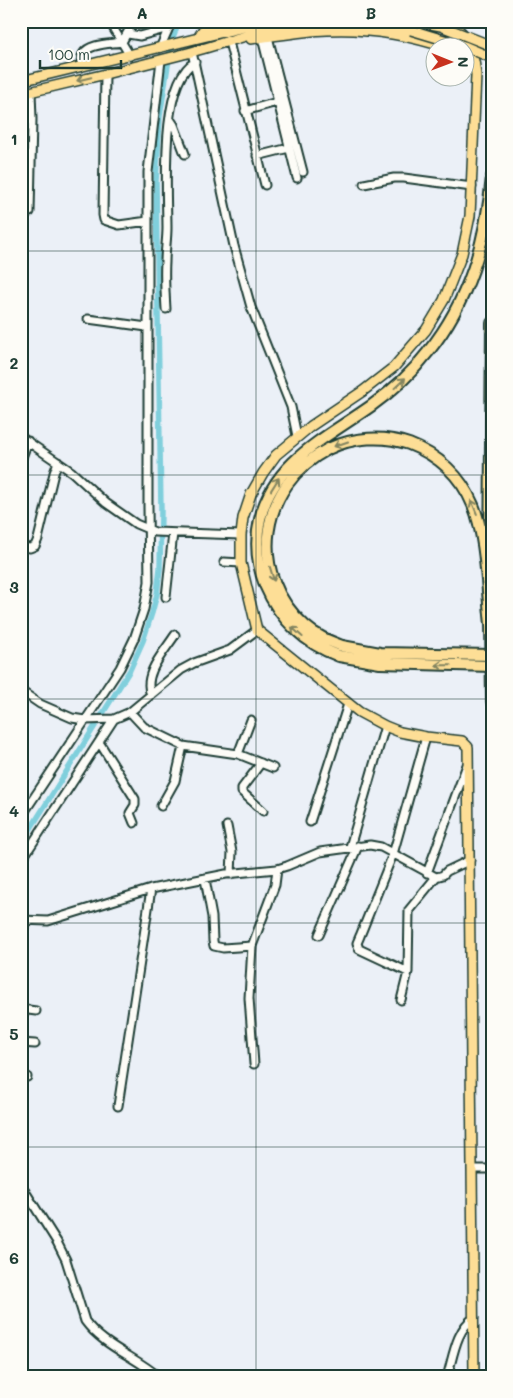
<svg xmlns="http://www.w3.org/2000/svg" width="513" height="1398" viewBox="0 0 513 1398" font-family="Mali,sans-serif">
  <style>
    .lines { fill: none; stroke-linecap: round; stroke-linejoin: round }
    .canal { stroke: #80cfdc; stroke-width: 5.5 }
    .minor-casing { stroke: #1f3d34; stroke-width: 11 }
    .major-casing { stroke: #1f3d34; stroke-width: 12 }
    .highway-casing { stroke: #1f3d34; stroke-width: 14 }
    .minor { stroke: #fdfcf7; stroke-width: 7 }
    .major { stroke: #fdde96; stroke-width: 9 }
    .highway { stroke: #fdde96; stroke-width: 10 }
    .major-bridge-casing { stroke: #1f3d34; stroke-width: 12; stroke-linecap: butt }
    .highway-bridge-casing { stroke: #1f3d34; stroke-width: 14; stroke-linecap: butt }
    .major-bridge { stroke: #fdde96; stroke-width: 9 }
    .highway-bridge { stroke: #fdde96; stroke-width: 10 }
    .oneway { stroke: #838560 }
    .grid { fill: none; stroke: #1f3d34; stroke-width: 1; stroke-opacity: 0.55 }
    .neatline { fill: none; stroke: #1f3d34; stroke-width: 2 }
    .grid-label { font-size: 16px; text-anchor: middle; font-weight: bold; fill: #1f3d34 }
  </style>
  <rect width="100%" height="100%" fill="#ebf0f7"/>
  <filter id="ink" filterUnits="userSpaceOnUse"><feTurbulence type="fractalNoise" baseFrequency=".02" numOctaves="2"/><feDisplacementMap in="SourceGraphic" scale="10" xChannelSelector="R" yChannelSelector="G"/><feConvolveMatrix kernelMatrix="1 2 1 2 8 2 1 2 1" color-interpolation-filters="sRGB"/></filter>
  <g filter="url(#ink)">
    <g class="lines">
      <path class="canal" d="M21,844L130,670L143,641L152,613L157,594L160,568L161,511L156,181L160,116L172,40L179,21"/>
      <g class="minor-casing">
        <path id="minor" d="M109,21L130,56
          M128,34L140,36L169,28
          M268,37L303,172
          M262,38L297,178
          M229,42L265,185
          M160,48L172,21
          M192,52L234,246L251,307L291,407L297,436
          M81,66C81,62 81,57 83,54C89,43 112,44 122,42L134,21
          M105,74L103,215L104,220L119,225L148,221
          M245,111L277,102
          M170,119L174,125L185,154
          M257,156L289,148
          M364,184L394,178H404L472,187
          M30,212L32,119L31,92
          M166,309C165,293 164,278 165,262C165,251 167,239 167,228C167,191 159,81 195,62
          M88,319L147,327
          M21,437L72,472L106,503L136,524L155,532L241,535
          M21,460L28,441
          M21,547L30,548L35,546L38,539L54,473L58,462
          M224,562L241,563
          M166,597L173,533
          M21,691L40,704L72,718L85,720L114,719L130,712L181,670L194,663L230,650L257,630
          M151,695C142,674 165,651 175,635
          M130,712L144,727L183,746L238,754L273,768
          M426,737L393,854L360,936L357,943L359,949L408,972L409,910L436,877
          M99,742L135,799V805L130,813L134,823
          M238,754L251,720
          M261,763L242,788V792L263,811
          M161,806L175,781L183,746
          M21,817L120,668L134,639L144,609L149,582L148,507V172L161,60
          M310,822L348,704
          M227,826L232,852L231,874
          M350,847L385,726
          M21,861L114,719
          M427,873L467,765
          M205,879L212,917L213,941L214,946L223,948L252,946
          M21,920L48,921L151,889L226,874L277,869L287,866L320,852L370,845L381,847L436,877L443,875L447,871L470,860
          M319,935L358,846
          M21,947L25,920
          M401,1000L408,972
          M21,1009L36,1011
          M21,1043L35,1044
          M254,1064L249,998L252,946L275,885L277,869
          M21,1076L27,1077
          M118,1106L151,889
          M472,1169H492
          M21,1185L57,1242L66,1260L85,1321C103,1346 136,1357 159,1377
          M447,1377C453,1358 456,1329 474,1318"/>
      </g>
      <g class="major-casing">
        <path id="major" d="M442,21C470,31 473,48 476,75L470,216L462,254L444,300L426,330L394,367L363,391L311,426L276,455L263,473L251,494L243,518L241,535V563L257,630L359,712L385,726L400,732L426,737L462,741L468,747L474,1377
          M198,38L203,30L223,25
          M251,39C276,36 301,31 327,30C368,28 409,35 448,48
          M21,81L269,21
          M21,94C74,82 127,69 180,55C208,48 236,38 264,31C313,19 362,21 411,30"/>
      </g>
      <g class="highway-casing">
        <path id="highway" d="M490,564L492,323
          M491,619L492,701
          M342,646C329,641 316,636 305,626C246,574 259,485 328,449C353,437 383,435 409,444C438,455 461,476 473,505C486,535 487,590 491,624
          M339,656C304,643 280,620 265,585C257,564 255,541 260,519C274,461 326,438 371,406C392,391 412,373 428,352C469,301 486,241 492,177"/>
      </g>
      <use href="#minor" class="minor"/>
      <use href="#major" class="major"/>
      <use href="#highway" class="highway"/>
      <g class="major-bridge-casing">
        <path id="major-bridge" d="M414,21L441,26L492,46
          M411,30L464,46L492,58"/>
      </g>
      <g class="highway-bridge-casing">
        <path id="highway-bridge" d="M342,646L380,653L492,655
          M339,656L380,663L492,666"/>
      </g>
      <use href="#major-bridge" class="major-bridge"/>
      <use href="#highway-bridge" class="highway-bridge"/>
    </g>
    <defs><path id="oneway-shaft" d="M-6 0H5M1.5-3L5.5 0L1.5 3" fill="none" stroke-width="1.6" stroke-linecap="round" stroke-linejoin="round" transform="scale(1.25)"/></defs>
    <g class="oneway">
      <use href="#oneway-shaft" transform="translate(84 79) rotate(167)"/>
      <use href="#oneway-shaft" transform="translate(400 383) rotate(-43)"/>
      <use href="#oneway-shaft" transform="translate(341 444) rotate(161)"/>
      <use href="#oneway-shaft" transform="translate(275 484) rotate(-58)"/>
      <use href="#oneway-shaft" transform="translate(474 507) rotate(-112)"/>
      <use href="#oneway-shaft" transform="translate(272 574) rotate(73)"/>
      <use href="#oneway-shaft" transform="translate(297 632) rotate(-138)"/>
      <use href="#oneway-shaft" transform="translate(443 665) rotate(-179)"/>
    </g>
  </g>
  <path class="grid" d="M256,21V1377M21,251H492M21,475H492M21,699H492M21,923H492M21,1147H492"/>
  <rect width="513" height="1398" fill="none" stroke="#fdfcf7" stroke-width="55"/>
  <g transform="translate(450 62) rotate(91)"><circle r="24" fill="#fdfcf7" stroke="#a4b0a9"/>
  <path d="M0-4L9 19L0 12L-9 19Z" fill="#c8321e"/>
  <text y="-8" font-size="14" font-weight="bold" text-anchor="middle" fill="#1f3d34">N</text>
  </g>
  <path d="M40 60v8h81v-8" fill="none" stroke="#1f3d34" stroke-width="2.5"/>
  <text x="48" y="60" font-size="15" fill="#1f3d34" stroke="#fdfcf7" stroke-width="4" paint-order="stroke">100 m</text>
  <rect x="28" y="28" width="458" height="1342" class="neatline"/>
  <g class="grid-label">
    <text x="142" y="19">A</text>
    <text x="371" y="19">B</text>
    <text x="14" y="145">1</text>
    <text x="14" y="369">2</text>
    <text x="14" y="593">3</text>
    <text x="14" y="817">4</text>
    <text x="14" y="1040">5</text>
    <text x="14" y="1264">6</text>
  </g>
</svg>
